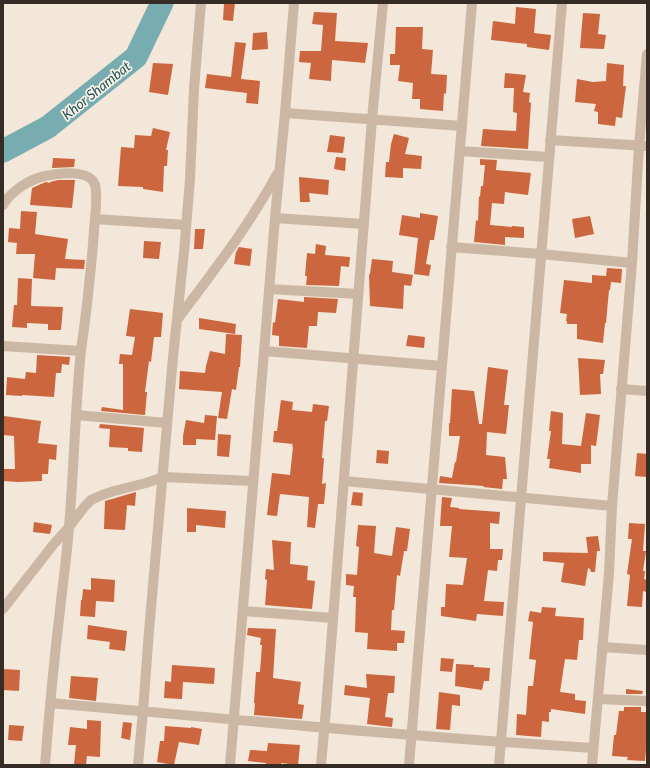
<svg xmlns="http://www.w3.org/2000/svg" width="650" height="768" viewBox="0 0 650 768" font-family="Lato,sans-serif">
  <style>
    .lines { fill: none; stroke-linecap: round; stroke-linejoin: round }
    .river { stroke: #77acb1; stroke-width: 23 }
    .building { fill: #cb663e }
    .minor { stroke: #cbb7a4; stroke-width: 10 }
    .labels { text-anchor: middle; dominant-baseline: central; stroke-width: 3.5; stroke-linejoin: round; paint-order: stroke }
    .water-label { font-size: 14px; font-style: italic; fill: #1a5359; stroke: #faf1e5 }
  </style>
  <rect width="100%" height="100%" fill="#f2e7d9"/>
  <g class="lines">
    <path class="river" d="M3,151L48,127L136,57L162,3"/>
  </g>
  <path class="building" d="M224,3H235L233,21L223,20Z
    M516,7L536,9L534,33L551,35L549,50L527,47V44L491,40L493,21L515,24Z
    M314,12L337,13L335,41L368,43L365,63L332,60L331,81L309,79L311,63L299,62L300,51H321L323,25L312,24Z
    M583,13L600,14L598,34L606,35L604,49L580,48Z
    M396,27H423L422,49L433,50L431,74L447,75L446,94L444,93L443,111L420,109V99H412L413,83L398,81L400,65H390V54H395Z
    M267,32L268,49L252,50L253,33Z
    M235,42L246,43L241,79L260,81L258,104L246,103L247,93L205,88L207,74L231,77Z
    M153,63L173,64L168,95L149,92Z
    M607,63L624,65L623,86H626L622,118L616,117L615,126L598,124V112L594,111L596,104L575,102L577,79L593,82L606,81Z
    M505,73L526,75L523,92L530,93L529,102L531,103L528,149L481,146L483,129L516,131L517,113L513,112L514,88H504Z
    M153,128L170,132L166,150H168L167,166H164L163,192L143,189V187L118,186L121,147L134,148L135,135L151,136Z
    M394,134L409,138L405,154L422,156L421,169L403,168V178L385,177L386,162H389L391,144Z
    M330,135L345,137L343,153L327,152Z
    M336,157L346,158L345,171L334,169Z
    M53,158L75,159L74,167L52,168Z
    M480,159L497,160L496,170L531,173L528,195L505,192L504,204L492,203L490,225L512,227V226L524,227V238L505,237V245L474,242L476,220L478,221L479,196L480,197L481,186H483L485,165H480Z
    M299,177L329,180L328,195L309,193L310,202H300Z
    M58,180H75L72,208L30,205L32,188L41,184L46,182L50,183V182Z
    M21,211L37,212L35,234L68,239L65,259L85,260L84,269L56,268L55,280L33,278L35,254H16L17,243L8,242L9,228L20,229Z
    M420,213L438,216L434,240H430L426,264L431,265L429,276L414,274L418,238L399,235L402,215L420,218Z
    M590,216L594,234L575,238L572,219Z
    M195,229H205L203,249H194Z
    M144,241L161,242L159,259L143,258Z
    M316,244L326,246L325,255L350,257L349,267L341,266L339,286L306,285L307,276H305L307,253L315,254Z
    M239,247L252,249L250,266L234,264L236,252Z
    M372,259L393,261L392,272L413,275L411,286L404,285L403,309L370,306L369,274H370Z
    M607,268L622,269L621,283L611,282L610,290H609L606,323H605L603,343L577,339V324H567V321H566L567,314L560,313L564,280L592,283V275L606,276Z
    M18,278L32,279L31,306L63,307L61,330H48V324L27,323V328L12,327L14,305H17Z
    M304,297L338,299L336,313L318,312L317,326H309L307,348L279,346V336L272,335L273,322L275,323L278,299L304,302Z
    M130,309L163,313L161,337H154L151,362L149,361L145,392H147L145,415L101,411L102,407L123,410V364H119L120,354L132,355L135,337L126,336Z
    M199,318L236,324L235,334L199,329Z
    M226,334L242,335L240,367H239L236,390L232,389L227,419L218,418L222,392L179,389L180,371L205,373L206,366L210,351L225,354Z
    M408,335L425,337L424,348L406,346Z
    M37,355L70,357L69,365L62,364L61,373H56L54,397L22,395V396L6,395L7,377L25,379L26,372L36,373Z
    M578,358L605,360L603,374H600L601,394L580,395Z
    M488,367L508,370L504,405H509L506,434L487,432L486,455L505,457L507,479H503L502,489L483,487L484,486L439,483L440,476L452,478L455,462H456L460,436H449V423H450L452,389L474,391L479,424H482Z
    M281,400L293,402L292,410L312,412L313,404L329,406L327,421H325L322,458H324L322,484L326,483L324,504H318L315,528L307,527L309,497L280,494L277,516L267,515L272,473L290,475L293,447L292,446L293,444L273,442L274,431H277Z
    M551,411L563,413L562,444L581,446L586,413L600,415L596,446L591,445V464H581V473L549,468L550,459H547L551,431H549Z
    M205,415L217,416L215,440L196,439V445H183V436L186,420L204,423Z
    M4,416L41,421L38,443L57,445L56,460L49,459L48,474H42V481L18,482L3,481V469H15L14,436L3,435Z
    M100,424L144,428L142,452L128,451V448L109,447L110,429L99,428Z
    M218,434L231,435L229,457L217,456Z
    M377,450L389,451L388,464L376,463Z
    M637,453L647,454V477L635,476Z
    M136,492L135,506L127,505L125,530L104,529L105,501Z
    M353,492L363,493L362,506L351,505Z
    M442,497L452,498L450,507L459,508V509L500,512L499,524L490,523V549H503L502,560H498L497,571L488,570L484,601L504,602L503,616L477,614L476,621L441,616V607H445L446,584L463,585L467,558L449,557L452,526H440Z
    M187,508L226,511L225,528L196,525V532H187Z
    M34,522L52,525L50,534L33,532Z
    M629,523L645,524L643,551H646L643,571H645L644,579L647,580V592L643,591L642,607L627,606L630,575L627,574L632,539H628Z
    M358,525L376,526L374,553L392,556L396,527L410,529L407,551H404L400,576L397,575L394,610H392L391,630L405,631L404,643H397V651L367,649L368,633L355,632L356,597H353L354,586L346,585V574L357,575L359,547L356,546Z
    M598,536L600,551H597L595,572H591L590,569L588,568L585,586L561,582L564,563L543,561V552L588,553L586,537Z
    M272,540L291,542L290,564L308,566L307,580L315,581L312,609L265,605L267,580L265,579L266,569L274,570Z
    M91,578L115,580L114,602L96,601L95,617L80,616L81,600H82L83,589L91,590Z
    M542,607L556,608L555,616L584,618L583,640H579L577,660L565,659L560,692L575,694V700L586,701L585,714L551,709V712H549V722L542,721L541,737L516,735L517,714L526,715L528,686H533L536,660L529,659L533,622L528,621L530,611L541,613Z
    M88,625L127,631L125,651L109,649L110,642L87,639Z
    M248,628L276,629L273,678L301,682L298,704L304,705L302,719L254,715L255,703H254L256,672H260L262,645H260L261,638L247,635Z
    M441,658L454,659L452,672L440,671Z
    M456,664L474,665V667L490,668L489,681H484L482,690L455,686Z
    M172,665L215,668L214,684L183,682L182,699L164,698L165,681L171,682Z
    M3,669L20,670L19,691L3,690Z
    M366,674L395,676L394,693H388L385,717L393,718L392,727L367,724L370,698L344,695L345,685L367,688Z
    M71,676L98,678L96,701L69,698Z
    M626,689L643,691L642,694H626Z
    M439,692L460,695V706L452,705L450,730L436,729Z
    M624,707H641V712H647V738L645,761L627,760L628,757L612,756L614,735H616L619,711H624Z
    M87,720L101,721L100,757L87,756L86,764H74L76,745H68L70,727L87,729Z
    M123,722L132,723L130,740L121,738Z
    M9,725L24,726L22,741L8,740Z
    M165,726L191,728V727L202,729L199,745L179,742L174,765L157,762L160,741H164Z
    M268,743L300,745L298,765L281,763V765H266V763L248,761L250,750L267,751Z"/>
  <g class="lines">
    <path class="minor" d="M285,113L462,126
      M550,140L647,146
      M460,151L549,157
      M3,205C11,191 30,179 45,176C58,173 90,169 95,185C98,194 95,219 94,230C93,248 91,267 89,285C87,307 84,329 81,350C75,409 74,468 69,527C67,554 63,582 60,610C54,661 49,713 45,765
      M275,218L364,224
      M95,219L186,225
      M451,247L541,254L632,263
      M269,289L358,294
      M177,320C212,273 249,226 277,174
      M3,346L81,351
      M265,351L442,366
      M621,389L647,391
      M76,415L167,423
      M344,481L612,506
      M3,609L53,545L69,527L85,506L91,500L102,495L114,491L146,483L163,477L253,481
      M243,611L333,618
      M602,647L647,650
      M598,699L647,701
      M50,703C231,719 412,737 593,748
      M138,765L143,711L149,631L173,357L184,252L190,179L194,89L201,3
      M230,765L275,218L285,113L294,3
      M321,765L326,709L372,119L383,3
      M409,765L472,3
      M499,765L562,3
      M592,765L609,573L612,506L632,263L639,146L647,54"/>
  </g>
  <g class="labels">
    <g class="water-label">
      <text transform="translate(96 90) rotate(-39)">Khor Shambat</text>
    </g>
  </g>
  <rect width="650" height="768" fill="none" stroke="#362c26" stroke-width="8"/>
</svg>
